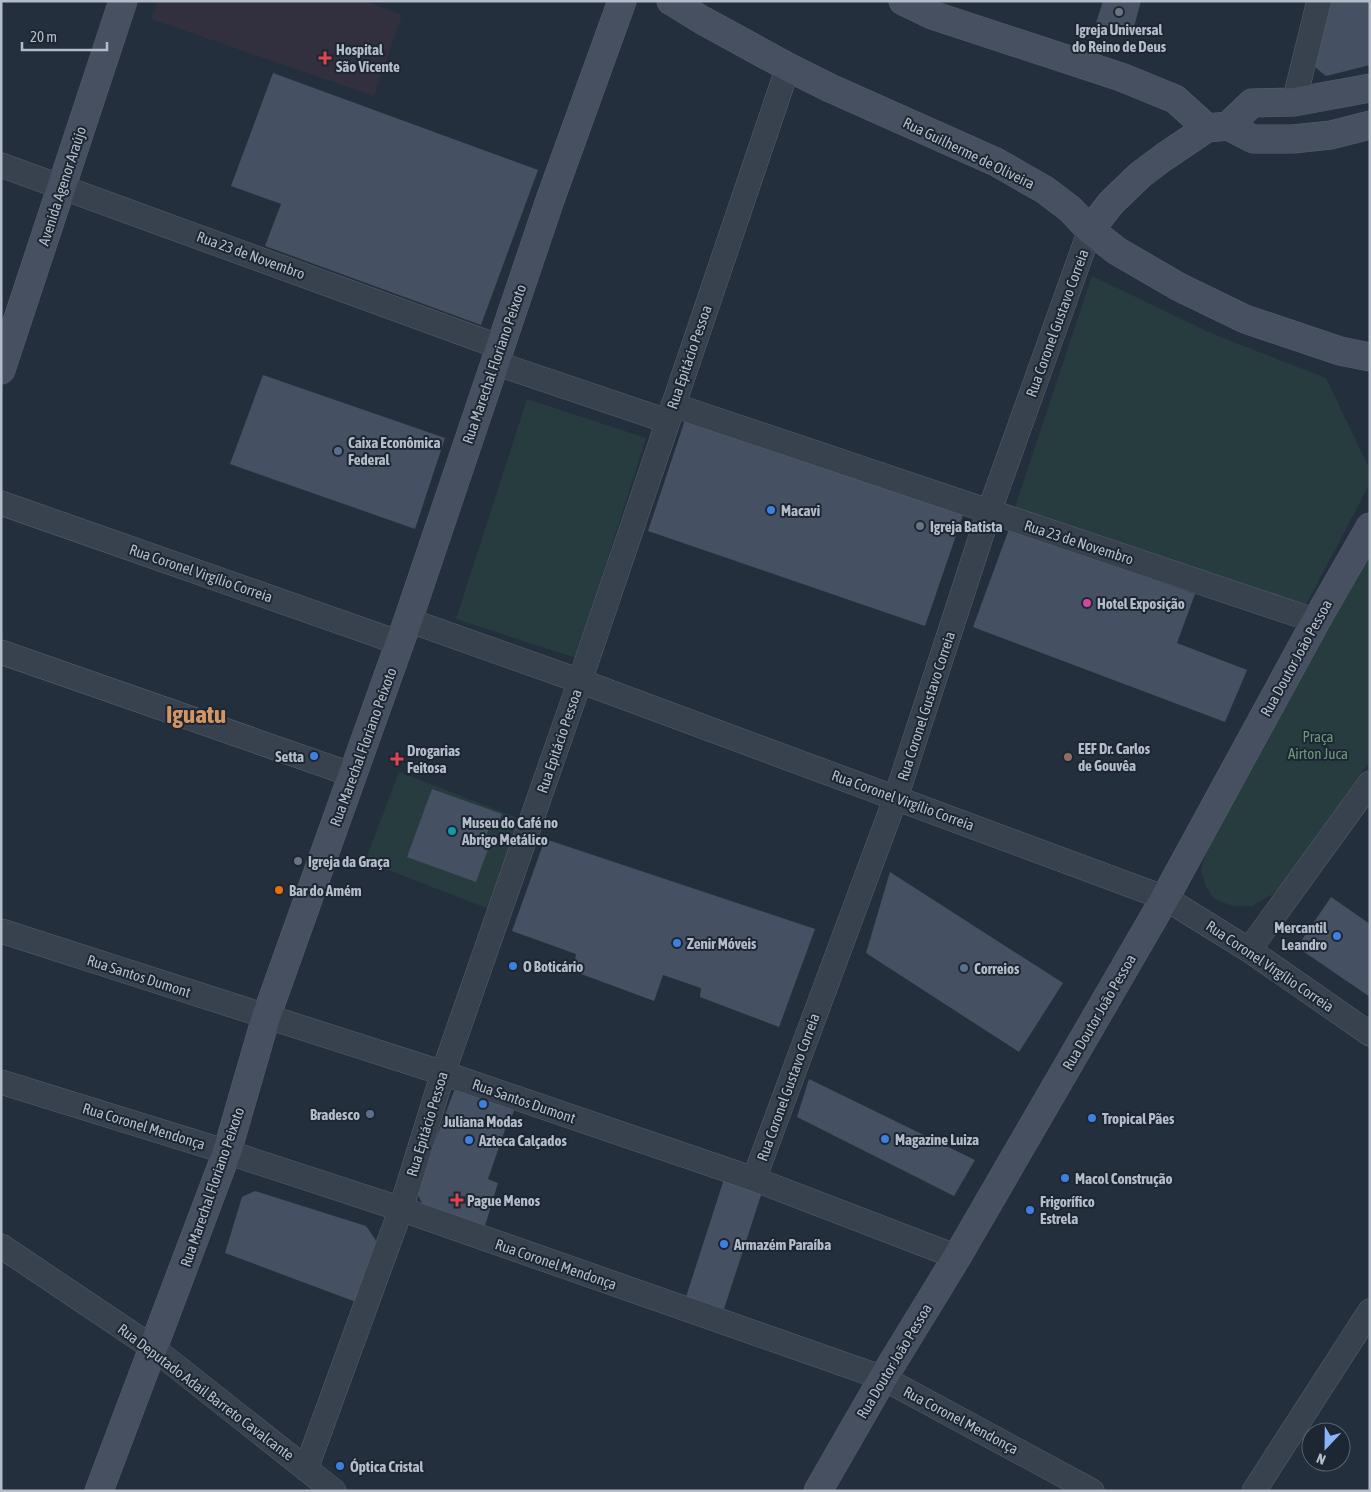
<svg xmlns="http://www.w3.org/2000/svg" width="1371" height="1492" viewBox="0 0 1371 1492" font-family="'Asap Condensed',sans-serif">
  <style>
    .medical { fill: #32303f }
    .green { fill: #263c3f }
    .building { fill: #455162 }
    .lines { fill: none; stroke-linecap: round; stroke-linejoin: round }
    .street-casing { stroke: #565f6c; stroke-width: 25 }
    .secondary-casing { stroke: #565f6c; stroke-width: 29 }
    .street { stroke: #38414e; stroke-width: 24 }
    .secondary { stroke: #465061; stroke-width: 28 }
    .worship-dot { fill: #6b7280; stroke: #1d2633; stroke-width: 2 }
    .health-dot { fill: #e0444e; stroke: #1d2633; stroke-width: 2 }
    .service-dot { fill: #5c6f8a; stroke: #1d2633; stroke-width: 2 }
    .shop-dot { fill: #3f7fe0; stroke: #1d2633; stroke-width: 2 }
    .hotel-dot { fill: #d1479c; stroke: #1d2633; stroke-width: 2 }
    .education-dot { fill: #8d6e63; stroke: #1d2633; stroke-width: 2 }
    .culture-dot { fill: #0f9aa8; stroke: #1d2633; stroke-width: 2 }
    .food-dot { fill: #e8710a; stroke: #1d2633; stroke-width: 2 }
    .labels { text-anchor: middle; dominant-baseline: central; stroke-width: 4; stroke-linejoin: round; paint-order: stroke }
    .poi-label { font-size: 15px; font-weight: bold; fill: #b4bcc9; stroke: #1d2633; text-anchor: start }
    .street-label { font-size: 15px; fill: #b4bcc9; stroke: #1d2633 }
    .park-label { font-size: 15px; fill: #6b9a76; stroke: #1d2633 }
    .town-label { font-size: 25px; font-weight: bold; fill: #d59563; stroke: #1d2633 }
  </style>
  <rect width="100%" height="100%" fill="#242f3e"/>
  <path class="medical" d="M158,1H364L402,15L374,96L151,19Z"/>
  <path class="green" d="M1092,276L1213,334L1326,378L1370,470V483L1305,607L1014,510Z
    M527,399L646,438L576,658L456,619Z
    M1370,549V761L1277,892L1252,906H1233L1214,899L1205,885L1201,870L1209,838Z
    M399,772L528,822L494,911L365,861Z"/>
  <path class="building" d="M1103,1H1141L1132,34L1096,23Z
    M1327,1H1370V65L1326,76L1316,68L1312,57Z
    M273,73L538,170L481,325L265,246L281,204L231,186Z
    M263,375L445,438L415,529L230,464Z
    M686,417L964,512L925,626L648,531Z
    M1009,529L1195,594L1177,643L1247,670L1225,722L973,627Z
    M432,789L502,814L498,823L492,820L485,839L491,841L476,882L407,857Z
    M545,839L815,929L779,1027L700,997L701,988L663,975L654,1001L573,971L576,954L512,931Z
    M890,872L1063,983L1019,1052L866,953Z
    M1331,897L1370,924V997L1297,947Z
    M809,1079L975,1160L954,1196L797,1117Z
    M460,1089L515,1108L510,1121L496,1117L508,1121L488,1179L498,1183L484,1229L425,1209L416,1191L454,1091Z
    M724,1179L762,1192L724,1309L686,1297Z
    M255,1191L366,1226L377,1242L356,1302L225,1253L242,1197Z"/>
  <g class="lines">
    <g class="street-casing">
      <path id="street" d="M1294,102L1319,1
        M1,165L500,347
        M495,363L667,421
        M673,405L1316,621
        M1,503L400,643
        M408,620L580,681L1165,898L1249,950L1370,1034
        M1,652L353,775
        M1,931L443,1073L754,1179L957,1257
        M1249,950L1370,783
        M1,1082L227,1152L401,1209L883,1378L1092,1491
        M754,1179L896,797L989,512L1090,230
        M1,1246L153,1348L334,1491
        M306,1469L401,1209L443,1073L580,681L788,67
        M1254,1491L1370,1311"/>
    </g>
    <g class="secondary-casing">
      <path id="secondary" d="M671,1L702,20L788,67L830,88L996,162L1045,190L1070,209L1090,230L1117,251L1179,287L1245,319L1340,351L1370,357
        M903,1L932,15L1121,77L1175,99L1207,128
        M1228,126L1252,103L1294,102L1370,88
        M1090,230L1111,203L1140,175L1164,157L1207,128L1228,126L1253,139H1293L1331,135L1370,125
        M1,370L123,1
        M99,1491L227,1152L266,1017L408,620L550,200L622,1
        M818,1491L883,1378L957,1257L1165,898L1316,621L1370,527"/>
    </g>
    <use href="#street" class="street"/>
    <use href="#secondary" class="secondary"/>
  </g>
  <g class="worship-dot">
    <circle cx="1119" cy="12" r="5"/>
    <circle cx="920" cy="526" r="5"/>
    <circle cx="298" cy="861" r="5"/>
  </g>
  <g class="health-dot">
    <path d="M322.5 50.5h5v5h5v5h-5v5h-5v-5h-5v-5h5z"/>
    <path d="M394.5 751.5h5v5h5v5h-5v5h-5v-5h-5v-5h5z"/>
    <path d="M454.5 1192.5h5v5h5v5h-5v5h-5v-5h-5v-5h5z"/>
  </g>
  <g class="service-dot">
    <circle cx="338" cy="451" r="5"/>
    <circle cx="964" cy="968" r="5"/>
    <circle cx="370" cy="1114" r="5"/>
  </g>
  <g class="shop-dot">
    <circle cx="771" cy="510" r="5"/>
    <circle cx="314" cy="756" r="5"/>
    <circle cx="1337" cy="936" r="5"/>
    <circle cx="677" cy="943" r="5"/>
    <circle cx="513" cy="966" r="5"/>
    <circle cx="483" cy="1104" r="5"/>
    <circle cx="1092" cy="1118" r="5"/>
    <circle cx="885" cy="1139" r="5"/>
    <circle cx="469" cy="1140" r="5"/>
    <circle cx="1065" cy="1178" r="5"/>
    <circle cx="1030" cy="1210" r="5"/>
    <circle cx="724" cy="1244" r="5"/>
    <circle cx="340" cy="1466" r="5"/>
  </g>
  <circle class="hotel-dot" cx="1087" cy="603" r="5"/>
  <circle class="education-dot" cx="1068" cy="757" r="5"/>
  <circle class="culture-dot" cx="452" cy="831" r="5"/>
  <circle class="food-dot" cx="279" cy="890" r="5"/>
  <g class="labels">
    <g class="poi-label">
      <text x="1119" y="29" text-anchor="middle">Igreja Universal<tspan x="1119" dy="17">do Reino de Deus</tspan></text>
      <text x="336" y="49">Hospital<tspan x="336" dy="17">São Vicente</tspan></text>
      <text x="348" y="442">Caixa Econômica<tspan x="348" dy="17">Federal</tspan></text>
      <text x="781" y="510">Macavi</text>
      <text x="930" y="526">Igreja Batista</text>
      <text x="1097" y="603">Hotel Exposição</text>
      <text x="1078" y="748">EEF Dr. Carlos<tspan x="1078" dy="17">de Gouvêa</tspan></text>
      <text x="407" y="750">Drogarias<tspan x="407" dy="17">Feitosa</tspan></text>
      <text x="304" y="756" text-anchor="end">Setta</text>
      <text x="462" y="822">Museu do Café no<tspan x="462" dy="17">Abrigo Metálico</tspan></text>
      <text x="308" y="861">Igreja da Graça</text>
      <text x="289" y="890">Bar do Amém</text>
      <text x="1327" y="927" text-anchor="end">Mercantil<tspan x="1327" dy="17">Leandro</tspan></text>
      <text x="687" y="943">Zenir Móveis</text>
      <text x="523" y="966">O Boticário</text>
      <text x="974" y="968">Correios</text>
      <text x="360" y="1114" text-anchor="end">Bradesco</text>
      <text x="1102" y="1118">Tropical Pães</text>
      <text x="483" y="1121" text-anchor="middle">Juliana Modas</text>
      <text x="895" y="1139">Magazine Luiza</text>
      <text x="479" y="1140">Azteca Calçados</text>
      <text x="1075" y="1178">Macol Construção</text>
      <text x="467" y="1200">Pague Menos</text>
      <text x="1040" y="1201">Frigorífico<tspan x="1040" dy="17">Estrela</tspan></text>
      <text x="734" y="1244">Armazém Paraíba</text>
      <text x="350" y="1466">Óptica Cristal</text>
    </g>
    <g class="street-label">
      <text transform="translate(969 153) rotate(26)">Rua Guilherme de Oliveira</text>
      <text transform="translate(62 186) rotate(-72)">Avenida Agenor Araújo</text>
      <text transform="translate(251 255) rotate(20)">Rua 23 de Novembro</text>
      <text transform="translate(1057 323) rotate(-70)">Rua Coronel Gustavo Correia</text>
      <text transform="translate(689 357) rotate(-71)">Rua Epitácio Pessoa</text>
      <text transform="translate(494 364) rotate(-71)">Rua Marechal Floriano Peixoto</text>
      <text transform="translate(1079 542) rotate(18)">Rua 23 de Novembro</text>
      <text transform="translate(201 573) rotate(19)">Rua Coronel Virgílio Correia</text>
      <text transform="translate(1296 658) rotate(-61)">Rua Doutor João Pessoa</text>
      <text transform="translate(926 706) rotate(-72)">Rua Coronel Gustavo Correia</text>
      <text transform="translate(559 741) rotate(-71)">Rua Epitácio Pessoa</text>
      <text transform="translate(363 747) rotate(-70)">Rua Marechal Floriano Peixoto</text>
      <text transform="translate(903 800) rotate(20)">Rua Coronel Virgílio Correia</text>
      <text transform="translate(1270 966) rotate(34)">Rua Coronel Virgílio Correia</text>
      <text transform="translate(139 976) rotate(18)">Rua Santos Dumont</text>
      <text transform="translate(1099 1012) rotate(-60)">Rua Doutor João Pessoa</text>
      <text transform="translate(788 1087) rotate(-70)">Rua Coronel Gustavo Correia</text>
      <text transform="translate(524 1101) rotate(19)">Rua Santos Dumont</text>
      <text transform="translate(427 1124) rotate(-73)">Rua Epitácio Pessoa</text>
      <text transform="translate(144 1126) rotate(17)">Rua Coronel Mendonça</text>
      <text transform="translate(212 1187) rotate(-71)">Rua Marechal Floriano Peixoto</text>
      <text transform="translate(556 1264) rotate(19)">Rua Coronel Mendonça</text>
      <text transform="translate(894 1361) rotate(-59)">Rua Doutor João Pessoa</text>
      <text transform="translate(206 1392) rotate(37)">Rua Deputado Adail Barreto Cavalcante</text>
      <text transform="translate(961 1420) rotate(28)">Rua Coronel Mendonça</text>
    </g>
    <g class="park-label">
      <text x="1318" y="736">Praça<tspan x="1318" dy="17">Airton Juca</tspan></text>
    </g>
    <g class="town-label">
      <text x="196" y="714">Iguatu</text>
    </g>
  </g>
  <rect width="1371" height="1492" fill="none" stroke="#b4bcc9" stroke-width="5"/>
  <g transform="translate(1326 1447) rotate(202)"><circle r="24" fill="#1d2633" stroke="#59626f"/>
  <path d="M0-4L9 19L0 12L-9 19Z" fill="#8ab4f8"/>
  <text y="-8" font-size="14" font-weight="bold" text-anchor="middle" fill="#b4bcc9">N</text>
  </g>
  <path d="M22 42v8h85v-8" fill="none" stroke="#b4bcc9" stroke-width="2.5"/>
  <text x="30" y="42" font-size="15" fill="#b4bcc9" stroke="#1d2633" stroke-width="4" paint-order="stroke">20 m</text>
</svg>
